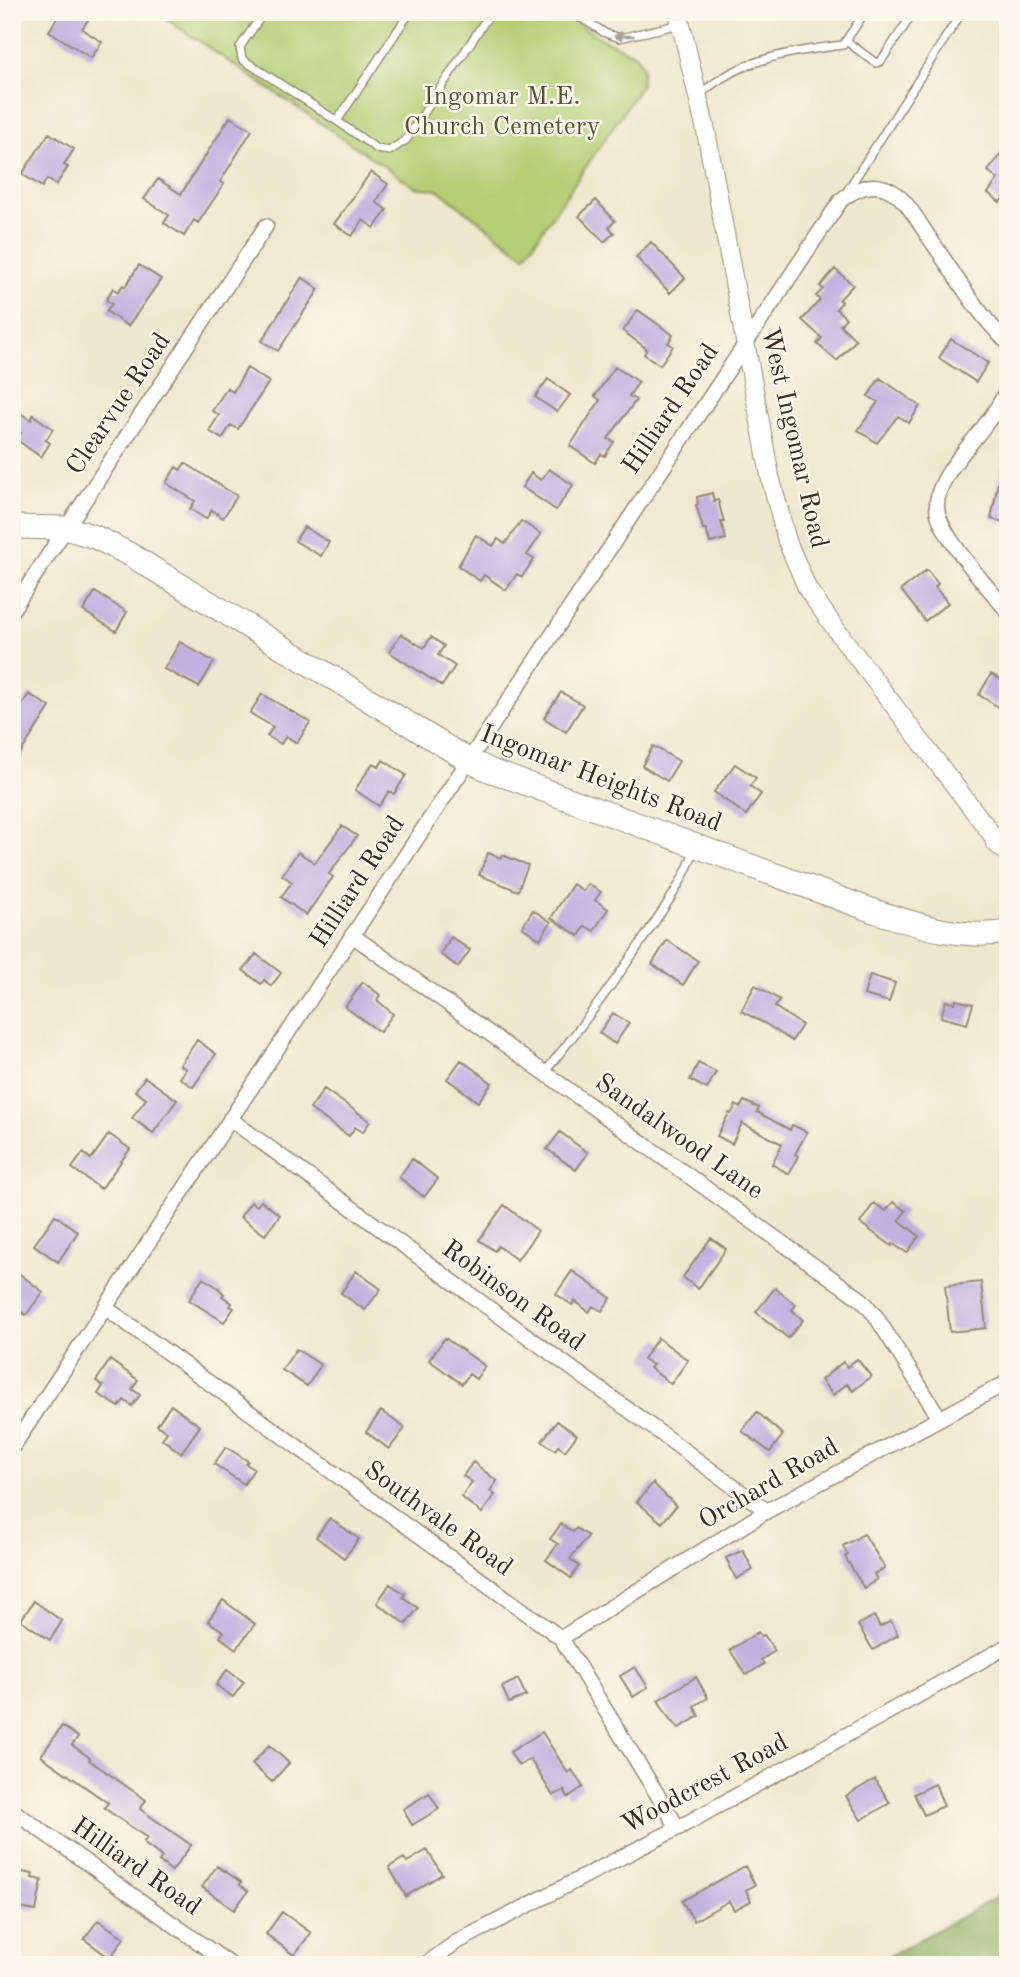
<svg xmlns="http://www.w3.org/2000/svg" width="1020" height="1977" viewBox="0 0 1020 1977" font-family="'Old Standard TT',serif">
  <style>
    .green { fill: #b4ce73; stroke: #787c48; stroke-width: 2 }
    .forest { fill: #8fb165; stroke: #656e42; stroke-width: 2 }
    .building { fill: #c3b0e0 }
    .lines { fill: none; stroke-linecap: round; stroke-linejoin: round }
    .service-casing { stroke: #968976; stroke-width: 10 }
    .minor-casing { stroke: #968976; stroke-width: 17 }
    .tertiary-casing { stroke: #968976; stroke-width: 20 }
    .primary-casing { stroke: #968976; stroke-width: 25 }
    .service { stroke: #fff; stroke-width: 7 }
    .minor { stroke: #fff; stroke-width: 14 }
    .tertiary { stroke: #fff; stroke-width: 18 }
    .primary { stroke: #fff; stroke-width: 23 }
    .oneway { fill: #a79f9a }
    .labels { text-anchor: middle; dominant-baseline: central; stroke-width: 5; stroke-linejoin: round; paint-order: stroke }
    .park-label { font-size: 26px; fill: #595333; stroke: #fbf7ec }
    .street-label { font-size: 26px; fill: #3b2a1e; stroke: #fbf7ec }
  </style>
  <rect width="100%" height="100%" fill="#fbf7ec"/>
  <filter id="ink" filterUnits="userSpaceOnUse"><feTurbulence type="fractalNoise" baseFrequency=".0143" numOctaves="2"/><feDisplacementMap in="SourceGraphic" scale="14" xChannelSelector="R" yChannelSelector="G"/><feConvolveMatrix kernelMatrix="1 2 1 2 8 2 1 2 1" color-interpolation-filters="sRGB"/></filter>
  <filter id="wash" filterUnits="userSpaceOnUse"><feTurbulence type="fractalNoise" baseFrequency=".00686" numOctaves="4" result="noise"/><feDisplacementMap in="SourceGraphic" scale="28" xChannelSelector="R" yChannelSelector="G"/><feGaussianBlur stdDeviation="1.57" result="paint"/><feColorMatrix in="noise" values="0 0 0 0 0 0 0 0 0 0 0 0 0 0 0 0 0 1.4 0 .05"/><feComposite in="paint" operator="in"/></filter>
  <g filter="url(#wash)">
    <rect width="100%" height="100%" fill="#f0e8ce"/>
    <path class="green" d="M166,12H560L602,39L636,55L643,67L641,86L525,256L438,190L415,187L163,17Z"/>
    <path class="forest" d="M1008,1891V1965H866L886,1958Z"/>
    <g id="blocks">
      <path class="building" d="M61,12H82L90,17L82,29L102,42L91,58L49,31Z
        M230,117L252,130L220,182L224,184L198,223L194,220L184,236L164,223L169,215L144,199L158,179L181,194Z
        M49,133L74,149L64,165L68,167L56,185L47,179L42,187L22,174Z
        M1008,144V192L1000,202L988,193L998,179L988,171Z
        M371,172L388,184L376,202L387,210L374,228L363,220L352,236L334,224Z
        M596,200L615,221L609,227L614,233L604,242L579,216Z
        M651,242L685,278L670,293L636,257Z
        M139,265L161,279L128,326L106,311L112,304L106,300L113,288L118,292L123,285L125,287Z
        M835,269L853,285L839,300L842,302L836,309L846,318L840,325L856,340L837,361L817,344L822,338L802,320L820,300L816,296L823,289L820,286Z
        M302,277L319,289L278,351L262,341Z
        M638,310L673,335L668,343L673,346L660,365L644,354L647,349L623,331Z
        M951,339L988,363L976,382L939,358Z
        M615,367L639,382L629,396L636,400L608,439L614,442L605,456L601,454L595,463L570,446L600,400L595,396Z
        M247,368L269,382L238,429L231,425L222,439L209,431L219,415L212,411L227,388L233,392Z
        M880,378L920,406L909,423L898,416L877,443L858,430L878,402L868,396Z
        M548,379L570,395L557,412L535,397Z
        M12,408L31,420L33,415L53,429L46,440L50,443L41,457L17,440L21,433L12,428Z
        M185,463L237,496L223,518L212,510L206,519L190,509L195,501L166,483L176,467L180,470Z
        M1001,468H1008V523L991,519Z
        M549,469L573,485L556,510L522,487L531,473L541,480Z
        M712,493L714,501L718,500L724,522H721L726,539L710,543L706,529H703L696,505L698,504L697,497Z
        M521,521L541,534L527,555L534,559L522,577L517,574L506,590L484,575L480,581L458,566L476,535L493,546L498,539L505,544Z
        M304,527L329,542L321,556L295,541Z
        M927,570L938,584L935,587L948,603L925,621L901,590Z
        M95,592L127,612L116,631L83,611Z
        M401,634L424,648L431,637L444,646L438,655L455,666L442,686L389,652Z
        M180,642L214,662L199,687L164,669Z
        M991,674L1008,684V713L979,695Z
        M561,692L583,705L566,732L544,718Z
        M29,694L50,707L12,766V720Z
        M262,694L310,722L297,743L286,736L281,744L267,736L273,727L250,713Z
        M653,746L679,761L667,781L642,766Z
        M383,760L406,775L394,794L389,791L379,806L355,790L373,763L379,767Z
        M735,764L756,778L750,786L761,794L746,815L714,792Z
        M342,826L357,836L329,874L333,877L306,915L281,897L292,882L282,875L298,852L315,863Z
        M488,853L501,858L502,855L528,865L518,891L479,875Z
        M573,884L583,891L588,884L601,892L595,900L608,909L594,931L585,926L579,936L551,918Z
        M533,910L551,922L540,939L522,927Z
        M451,937L470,950L458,967L440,954Z
        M667,940L698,961L683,985L652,964Z
        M256,954L281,973L271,986L264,980L261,984L243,970Z
        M870,975L895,983L889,1002L864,995Z
        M363,982L380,995L377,1000L393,1014L380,1032L345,1007Z
        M755,985L780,1000L775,1007L802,1025L792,1041L766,1024L741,1011Z
        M956,1000L973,1004L967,1024L941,1017L946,1001L955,1003Z
        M613,1013L629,1023L615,1044L599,1033Z
        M197,1040L216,1054L193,1087L180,1078L186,1069L180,1065Z
        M461,1060L492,1083L478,1102L447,1079Z
        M698,1063L716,1072L707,1089L690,1080Z
        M145,1077L177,1100L153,1133L132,1118L146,1099L135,1091Z
        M324,1089L370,1121L363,1132L355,1127L349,1136L310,1109Z
        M744,1101L759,1108L757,1112L790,1130L792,1125L807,1132L795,1154L798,1156L789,1174L772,1164L782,1144L742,1123L732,1144L717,1136L729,1113L731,1114L736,1105L740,1108Z
        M560,1132L588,1153L576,1170L547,1149Z
        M109,1134L130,1149L101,1189L72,1168L83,1153L91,1159Z
        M412,1159L438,1179L424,1197L399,1177Z
        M261,1201L280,1215L265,1235L240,1217L251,1202L257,1206Z
        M893,1202L906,1211L899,1220L919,1236L907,1253L893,1244L892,1246L860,1223L874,1203L886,1211Z
        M504,1205L538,1231L517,1260L498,1246L495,1251L479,1240Z
        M55,1215L78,1232L58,1262L34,1245Z
        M711,1238L726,1249L698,1289L683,1277Z
        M12,1268L43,1292L26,1315L12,1305Z
        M356,1271L381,1289L365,1310L341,1293Z
        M572,1271L611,1298L602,1311L593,1306L589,1312L575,1301L572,1305L556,1294Z
        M203,1278L217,1287L224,1294L222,1296L232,1303L230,1306L234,1308L224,1322L189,1300Z
        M981,1282L986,1328L950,1332L945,1286Z
        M775,1288L796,1305L792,1310L803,1320L788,1338L756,1312Z
        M445,1338L485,1366L476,1379L469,1374L462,1384L429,1360Z
        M658,1338L688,1360L671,1384L650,1368L653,1365L643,1359Z
        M296,1349L321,1365L307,1386L282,1370Z
        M857,1359L871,1376L853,1391L847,1384L833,1395L821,1380L843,1362L847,1367Z
        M110,1360L138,1380L132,1389L140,1395L132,1406L124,1400L119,1407L98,1394L103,1386L96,1381Z
        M171,1405L200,1426L181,1453L162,1439L167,1432L157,1425Z
        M381,1411L405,1428L389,1449L366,1432Z
        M757,1412L783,1435L770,1452L742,1431Z
        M557,1421L577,1435L565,1451L558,1446L555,1450L542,1441Z
        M226,1447L248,1461L246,1464L254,1469L244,1484L214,1464Z
        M473,1462L497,1481L490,1491L495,1495L482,1513L461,1497L472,1482L463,1476Z
        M653,1483L676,1506L662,1523L637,1502Z
        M330,1518L359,1539L344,1558L316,1537Z
        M561,1524L573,1532L576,1528L588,1536L570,1559L579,1566L571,1578L546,1560L558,1544L550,1539Z
        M864,1534L885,1568L874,1574L877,1579L864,1588L845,1557L848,1555L843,1546Z
        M743,1550L753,1570L736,1579L726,1558Z
        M390,1584L405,1594L403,1597L418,1608L406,1624L377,1603Z
        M223,1600L255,1624L236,1649L220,1637L224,1632L208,1621Z
        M34,1601L62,1621L50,1640L21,1620Z
        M874,1616L880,1627L891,1621L898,1635L873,1650L858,1625Z
        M758,1632L761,1636L764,1635L775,1651L761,1660L764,1664L746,1675L730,1650Z
        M635,1667L648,1687L633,1697L620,1676Z
        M227,1670L244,1682L233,1697L216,1685Z
        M696,1677L708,1698L694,1706L699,1716L679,1728L671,1721L658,1700Z
        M518,1679L526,1696L509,1703L502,1687Z
        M62,1726L78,1737L72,1745L90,1758L89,1760L146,1800L140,1809L191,1845L172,1871L159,1861L162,1857L143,1843L147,1838L104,1808L108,1803L41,1756Z
        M542,1732L568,1773L572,1770L583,1787L568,1797L564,1790L553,1796L530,1759L519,1766L510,1752Z
        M269,1745L289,1763L272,1782L252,1764Z
        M875,1779L890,1803L861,1820L846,1796Z
        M935,1784L944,1806L924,1815L914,1794Z
        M429,1793L439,1809L412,1825L403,1809Z
        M427,1850L442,1874L406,1896L389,1867L404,1858L407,1862Z
        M217,1866L241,1882L240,1885L248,1891L234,1910L202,1887Z
        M745,1866L755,1885L746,1890L751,1901L734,1910L729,1901L694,1921L682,1901Z
        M12,1870L33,1874L32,1878L42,1880L36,1911L20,1908L22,1897L12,1895Z
        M282,1912L311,1933L294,1955L266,1934Z
        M98,1920L124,1938L110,1958L84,1939Z"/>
    </g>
  </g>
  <g filter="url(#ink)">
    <use href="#blocks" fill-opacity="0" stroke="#968976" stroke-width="2"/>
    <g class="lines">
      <g class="service-casing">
        <path id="service" d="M264,12L240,47L242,59L337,121
          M410,12L337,121L377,149L389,151L406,140L491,12
          M572,12L605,33L620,38L680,24
          M846,41L876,63L881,61L914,12
          M701,94C738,59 794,51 843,45L865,12
          M847,191L962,12
          M545,1072C582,1026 617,979 650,929C666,905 686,878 694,850"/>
      </g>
      <g class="minor-casing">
        <path id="minor" d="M1008,389C1001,401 994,414 985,425C969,448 927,486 939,517C949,545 988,587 1008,612
          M12,610L266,226
          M352,935L862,1300L875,1315L939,1417
          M230,1119L767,1511
          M106,1308L561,1638L678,1828
          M12,1448L841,200C854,190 869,182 885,188C904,194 917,220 928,236C953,271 976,313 1008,343
          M561,1638L767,1511L1008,1382
          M12,1810L231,1965
          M425,1965L455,1943L678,1828L1008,1646"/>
      </g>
      <g class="tertiary-casing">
        <path id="tertiary" d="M678,12L706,131L770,476L787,541L808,590L840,635L1003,849"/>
      </g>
      <g class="primary-casing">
        <path id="primary" d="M12,527L66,528L95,537L129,554L468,760L489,770L871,910C917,925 959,940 1008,932
          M997,841L1008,850"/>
      </g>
      <use href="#service" class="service"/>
      <use href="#minor" class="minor"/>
      <use href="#tertiary" class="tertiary"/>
      <use href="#primary" class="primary"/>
    </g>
    <defs><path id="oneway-solid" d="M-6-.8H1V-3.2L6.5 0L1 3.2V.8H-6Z" transform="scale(1.75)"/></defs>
    <use class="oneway" href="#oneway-solid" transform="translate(624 36) rotate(179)"/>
  </g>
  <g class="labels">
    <g class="park-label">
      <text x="502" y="97">Ingomar M.E.<tspan x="502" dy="30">Church Cemetery</tspan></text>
    </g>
    <g class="street-label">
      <text transform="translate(119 404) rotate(-56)">Clearvue Road</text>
      <text transform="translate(671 409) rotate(-56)">Hilliard Road</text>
      <text transform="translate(794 438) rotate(77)">West Ingomar Road</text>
      <text transform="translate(601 779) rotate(21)">Ingomar Heights Road</text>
      <text transform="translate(358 882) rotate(-57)">Hilliard Road</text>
      <text transform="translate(679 1137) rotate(35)">Sandalwood Lane</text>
      <text transform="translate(513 1296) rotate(36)">Robinson Road</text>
      <text transform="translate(769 1484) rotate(-30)">Orchard Road</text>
      <text transform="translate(438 1519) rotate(36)">Southvale Road</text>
      <text transform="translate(705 1784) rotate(-28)">Woodcrest Road</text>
      <text transform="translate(136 1867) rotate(35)">Hilliard Road</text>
    </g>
  </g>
  <rect width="1020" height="1977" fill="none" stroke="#fbf7ec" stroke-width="42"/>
</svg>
